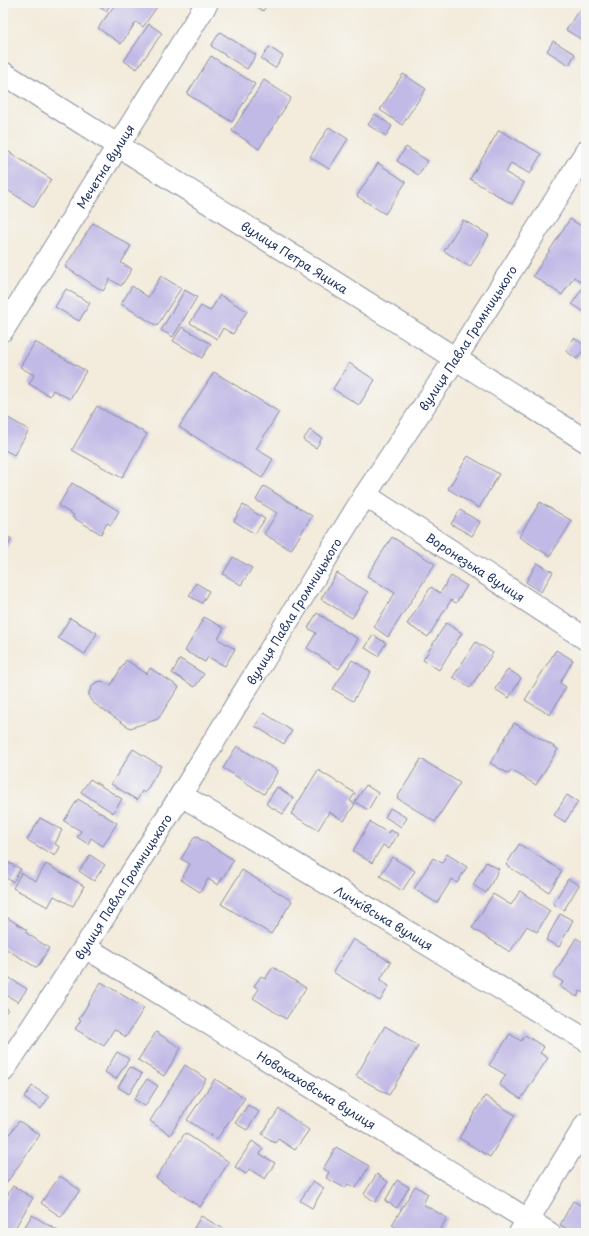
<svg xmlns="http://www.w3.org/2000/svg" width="589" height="1236" viewBox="0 0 589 1236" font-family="'Playpen Sans',sans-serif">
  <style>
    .building { fill: #c1b9e6 }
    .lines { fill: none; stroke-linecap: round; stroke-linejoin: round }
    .street-casing { stroke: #878d9c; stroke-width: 24 }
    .secondary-casing { stroke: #878d9c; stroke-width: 24 }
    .street { stroke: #fff; stroke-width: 22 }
    .secondary { stroke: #fff; stroke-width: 22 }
    .labels { text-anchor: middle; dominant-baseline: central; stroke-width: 4; stroke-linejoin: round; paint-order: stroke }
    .street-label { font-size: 12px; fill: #1b2f5e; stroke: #f6f6f2 }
  </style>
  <rect width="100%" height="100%" fill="#f6f6f2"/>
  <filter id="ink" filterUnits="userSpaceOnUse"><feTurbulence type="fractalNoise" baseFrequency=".025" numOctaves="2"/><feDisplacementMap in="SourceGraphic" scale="8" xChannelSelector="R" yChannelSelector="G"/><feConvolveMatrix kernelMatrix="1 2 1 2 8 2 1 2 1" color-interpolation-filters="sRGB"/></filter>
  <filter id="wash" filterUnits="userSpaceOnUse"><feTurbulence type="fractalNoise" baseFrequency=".012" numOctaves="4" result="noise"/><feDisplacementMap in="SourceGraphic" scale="16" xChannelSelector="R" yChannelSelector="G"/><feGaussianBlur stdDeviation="0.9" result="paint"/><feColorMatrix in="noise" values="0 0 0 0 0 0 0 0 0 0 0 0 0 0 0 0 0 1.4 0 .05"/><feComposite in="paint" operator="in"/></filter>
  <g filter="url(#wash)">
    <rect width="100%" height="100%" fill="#f3ebdb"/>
    <g id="blocks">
      <path class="building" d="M98,3H112L106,11L96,5Z
        M116,3H158L159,4L143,27L136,22L121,44L98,28Z
        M251,3H268L263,11Z
        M578,11L586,15V42L566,30Z
        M149,24L162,33L137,69L124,61Z
        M220,32L256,55L247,69L211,46Z
        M553,41L575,54L569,65L547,51Z
        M269,47L283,56L275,68L261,59Z
        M211,56L255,84L232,122L187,94Z
        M403,74L426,89L402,125L380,110Z
        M264,80L291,98L259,149L232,131Z
        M375,114L392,126L386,136L368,125Z
        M329,127L348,139L329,169L310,157Z
        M499,130L541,154L530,174L511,163L506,173L524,183L512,204L470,179Z
        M406,147L428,161L418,175L397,161Z
        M3,148L51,179L34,207L3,187Z
        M378,163L406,182L385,214L357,196Z
        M570,219L586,229V285L574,277L562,295L533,276Z
        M463,220L489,235L470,267L444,251Z
        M93,223L131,246L121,263L132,269L121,286L110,279L103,291L65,267Z
        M3,249L7,251L3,258Z
        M161,276L181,288L157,326L121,304L132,286L148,297Z
        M584,286L586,287V313L572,304Z
        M66,289L90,303L79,321L55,307Z
        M185,290L197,297L173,337L161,330Z
        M220,295L247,311L233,334L223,328L217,339L190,323L201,306L210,311Z
        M182,327L211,344L202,358L173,341Z
        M574,338L586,346L577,359L566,351Z
        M35,342L86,371L70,399L53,390L50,396L29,384L34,375L20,367Z
        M349,363L375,380L359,405L333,389Z
        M214,372L279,412L256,449L273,459L262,478L179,427Z
        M97,406L147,434L122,478L72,450Z
        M3,415L29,430L14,455L3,449Z
        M310,430L322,438L316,448L303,440Z
        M468,456L499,474L479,508L448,489Z
        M72,483L119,511L111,525L107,523L101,534L72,517L74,515L58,506Z
        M264,486L312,516L291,550L264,534L277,513L256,500Z
        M540,502L572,521L550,556L519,537Z
        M243,505L265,519L255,534L234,521Z
        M460,510L480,522L472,536L451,524Z
        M3,534L12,539L3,553Z
        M392,537L435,564L388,637L374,627L395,593L367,576Z
        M233,557L252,568L241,585L223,574Z
        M537,563L553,572L541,592L526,582Z
        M337,573L368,592L352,618L321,599Z
        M451,576L467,586L456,603L451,600L428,637L407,624L431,587L440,593Z
        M196,583L209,591L202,603L189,596Z
        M317,613L358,639L339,669L307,648L316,633L308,628Z
        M204,617L224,628L218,639L235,649L225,666L208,657L205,662L185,651Z
        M70,618L97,633L85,654L58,638Z
        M446,623L462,633L439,670L423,660Z
        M373,635L386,643L378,656L365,648Z
        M476,642L493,653L470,688L453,677Z
        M556,650L573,660L560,683L566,687L550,715L525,700Z
        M180,659L204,674L195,687L172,673Z
        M126,660L147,674L150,668L179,687L158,719L130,728L92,702L89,697V692L92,687L95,683L101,681L111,685Z
        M352,660L371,672L353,701L333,689Z
        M508,669L521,678L509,698L495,689Z
        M264,713L292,731L284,744L255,726Z
        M514,723L558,749L536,785L511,770L509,774L490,763Z
        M237,746L278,771L264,794L223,768Z
        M133,749L161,766L145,793L142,791L137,800L111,784Z
        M421,759L460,783L435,822L397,798Z
        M586,760V770L581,767Z
        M318,770L355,793L350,801L355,804L344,821L329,812L318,830L291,814Z
        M90,779L122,799L113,813L81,792Z
        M366,785L378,793L368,810L355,802Z
        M277,787L294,798L283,814L266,804Z
        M567,795L578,802L565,822L554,815Z
        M78,799L117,823L103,846L91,838L88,844L77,837L81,831L64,821Z
        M390,808L407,818L401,827L385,817Z
        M40,818L62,830L55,844L60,847L55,856L27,840Z
        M370,822L388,833L390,830L398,834L389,849L383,845L372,863L353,851Z
        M195,836L234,860L218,885L208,879L200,892L181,880L190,864L181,859Z
        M519,844L562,871L549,892L506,865Z
        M447,854L467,867L457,883L452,879L437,903L414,889L433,858L442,863Z
        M90,855L105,865L94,881L79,871Z
        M392,857L415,871L402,891L380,876Z
        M7,862L21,869L13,882L3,876V870Z
        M486,862L499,869L486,893L473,885Z
        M46,864L84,886L73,906L54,896L48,907L13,888L21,873L36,881Z
        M242,870L292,901L271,934L221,904Z
        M568,879L579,885L564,910L553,904Z
        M520,891L550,911L537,932L527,926L510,952L472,928L493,894L511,905Z
        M560,914L573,920L559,947L546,940Z
        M3,915L27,930L25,932L49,948L37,968L3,947Z
        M576,938L586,944V994L580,991L577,997L560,987L563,982L553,976Z
        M353,939L391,962L380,980L389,986L380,1001L333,972Z
        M273,967L306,988L286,1019L253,998L259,989L254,986L261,976L265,979Z
        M8,977L27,989L18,1002L3,993V985Z
        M101,982L144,1008L126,1037L114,1029L104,1046L75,1029L81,1020L79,1019Z
        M3,1005L8,1009L3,1016Z
        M385,1026L418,1046L389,1095L356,1076Z
        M156,1032L181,1048L164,1076L138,1060Z
        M510,1034L521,1041L525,1035L544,1047L540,1053L548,1058L521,1099L499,1085L506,1075L489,1065Z
        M117,1052L129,1059L116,1079L105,1072Z
        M185,1065L206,1079L170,1135L150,1121Z
        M130,1067L142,1074L129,1094L118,1087Z
        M147,1079L158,1086L145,1106L134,1099Z
        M215,1079L245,1098L217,1139L187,1120Z
        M32,1086L49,1097L41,1109L24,1098Z
        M485,1096L515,1115L490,1157L459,1138Z
        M248,1105L259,1112L247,1130L235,1123Z
        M279,1109L309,1130L295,1150L278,1139L275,1143L262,1134Z
        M19,1121L40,1135L3,1188V1144Z
        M185,1133L229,1162L200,1207L156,1178Z
        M252,1141L263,1149L260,1154L275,1163L265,1179L249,1169L246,1174L235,1167Z
        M336,1147L369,1166L356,1188L348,1184L345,1188L326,1178L329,1172L323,1169Z
        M377,1174L388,1182L375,1202L364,1194Z
        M60,1176L80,1190L61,1217L41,1203Z
        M397,1180L409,1187L397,1208L385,1201Z
        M313,1181L324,1188L312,1208L300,1201Z
        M13,1186L33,1198L12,1233H3V1202Z
        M415,1186L428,1194L423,1204L447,1218L438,1233H420L410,1227L406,1233L392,1225Z
        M573,1201L586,1208V1228L583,1233H575L560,1225Z
        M32,1215L60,1232L59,1233H21Z
        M201,1216L231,1233H191Z"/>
    </g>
  </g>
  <g filter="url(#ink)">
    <use href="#blocks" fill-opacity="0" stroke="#878d9c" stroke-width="1"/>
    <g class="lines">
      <g class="street-casing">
        <g id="street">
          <path id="s1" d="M3,330L207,3"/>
          <path id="s2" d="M365,495L586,639"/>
          <path id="s3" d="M181,795L586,1040"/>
          <path id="s4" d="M85,947L549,1233"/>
          <path id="s5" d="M3,1071L85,947L181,795L365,495L455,359L586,152"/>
          <path d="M520,1233L586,1124"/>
        </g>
      </g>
      <g class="secondary-casing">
        <g id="secondary">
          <path id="s6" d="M3,73L586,441"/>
        </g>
      </g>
      <use href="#street" class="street"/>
      <use href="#secondary" class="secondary"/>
    </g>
  </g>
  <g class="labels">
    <g class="street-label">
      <text stroke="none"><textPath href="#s1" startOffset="193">Мечетна вулиця</textPath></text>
      <text stroke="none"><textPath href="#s6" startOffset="345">вулиця Петра Яцика</textPath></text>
      <text stroke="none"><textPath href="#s5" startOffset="868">вулиця Павла Громницького</textPath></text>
      <text stroke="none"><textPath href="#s2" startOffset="132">Воронезька вулиця</textPath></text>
      <text stroke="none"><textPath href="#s5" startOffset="544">вулиця Павла Громницького</textPath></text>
      <text stroke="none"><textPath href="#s5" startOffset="220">вулиця Павла Громницького</textPath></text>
      <text stroke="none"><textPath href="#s3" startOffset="237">Личківська вулиця</textPath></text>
      <text stroke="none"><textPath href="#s4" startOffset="272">Новокаховська вулиця</textPath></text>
    </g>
  </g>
  <rect width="589" height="1236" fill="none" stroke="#f6f6f2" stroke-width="16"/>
</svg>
